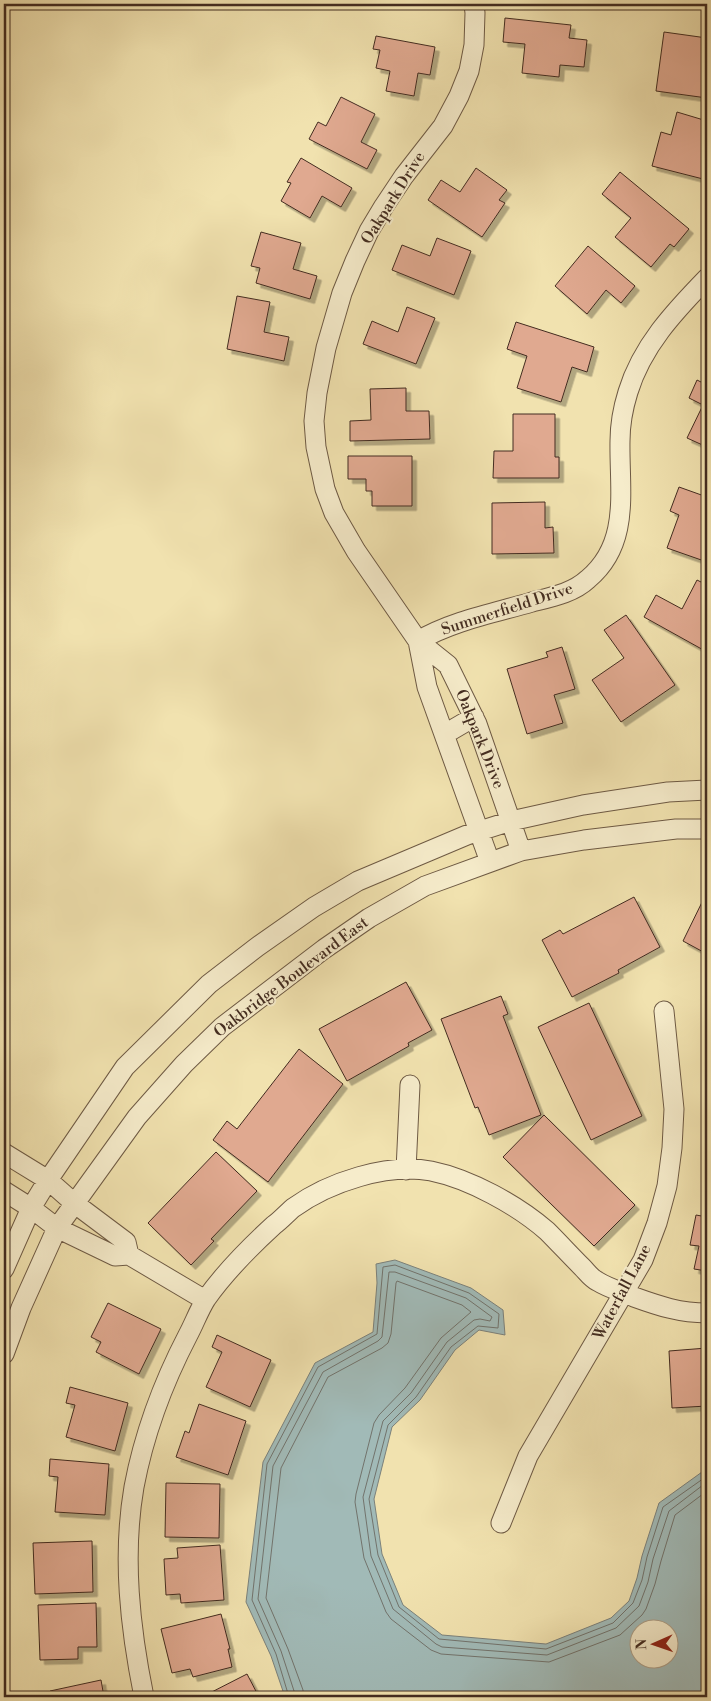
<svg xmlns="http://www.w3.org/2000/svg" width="711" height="1701" viewBox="0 0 711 1701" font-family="'Libre Bodoni',serif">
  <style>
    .water { fill: #a1bab7; stroke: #7b817b; fill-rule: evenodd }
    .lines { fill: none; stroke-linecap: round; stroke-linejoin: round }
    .shore { stroke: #72736c; stroke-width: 1 }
    .building { fill: #e0a990; stroke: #432c20; filter: url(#shadow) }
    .street-casing { stroke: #6e5a44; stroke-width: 21 }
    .street { stroke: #f6eccb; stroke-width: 19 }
    .labels { text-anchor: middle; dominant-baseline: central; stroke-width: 4; stroke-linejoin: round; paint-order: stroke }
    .street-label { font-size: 16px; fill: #432c20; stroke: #f6eccb }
  </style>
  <defs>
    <filter id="shadow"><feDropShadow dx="4.5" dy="4.5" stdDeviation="0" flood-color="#0004"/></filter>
  </defs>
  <rect width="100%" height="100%" fill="#f1e2af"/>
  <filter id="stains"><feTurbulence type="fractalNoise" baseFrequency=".004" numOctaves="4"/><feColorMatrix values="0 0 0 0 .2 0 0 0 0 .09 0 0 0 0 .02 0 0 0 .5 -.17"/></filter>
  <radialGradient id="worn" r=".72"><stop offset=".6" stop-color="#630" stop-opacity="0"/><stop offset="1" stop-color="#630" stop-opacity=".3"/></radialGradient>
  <path class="water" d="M395,1260L471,1288L503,1310L505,1335L479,1330L455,1350L420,1400L392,1427L374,1499L382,1554L403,1605L442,1635L546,1644L611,1618L629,1601L637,1578L642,1556L659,1503L702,1472L707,1471V1697H285L271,1656L246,1602L263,1462L315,1363L373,1332L377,1283L376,1264ZM638,1628H668V1658H638Z"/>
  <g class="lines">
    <path class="shore" d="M289,1697L276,1654L252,1600L267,1464L318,1367L377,1334L383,1267L395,1265L469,1293L499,1314L498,1328L478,1326L451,1347L416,1397L388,1425L369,1499L378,1555L399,1607L439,1639L546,1649L613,1623L633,1603L642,1580L647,1557L663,1507L707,1476
      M296,1697L281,1651L258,1599L273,1466L323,1372L378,1341L382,1337L389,1272H395L466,1298L492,1317L490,1321L480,1319L474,1320L447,1342L411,1393L383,1421L363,1497L371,1556L393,1609L436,1644L442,1647L547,1655L616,1628L639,1606L648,1582L653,1559L669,1511L707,1482
      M303,1697V1690L288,1649L266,1598L281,1468L328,1377L382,1348L388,1343L391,1334L396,1283L397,1281L462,1305L471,1312L441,1338L405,1388L379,1415L374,1423L356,1494L355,1502L364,1558L386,1612L391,1619L431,1650L441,1654L549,1662L620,1635L642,1615L646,1609L655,1584L661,1561L675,1515L707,1491"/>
  </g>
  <path class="building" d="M505,18L571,25L569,38L587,40L584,67L560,65L559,77L522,73L525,44L503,42Z
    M664,32L707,38L703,76L707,77V98L656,91Z
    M376,36L435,47L430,75L418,73L414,96L386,91L390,71L376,68L380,50L373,49Z
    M341,97L375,114L361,142L377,150L367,169L309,139L318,122L326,126Z
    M677,112L707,121V148L706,155H707V180L652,166L661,132L671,135Z
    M301,158L352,188L341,207L322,196L310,218L281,201L291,183L287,182Z
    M476,168L507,190L499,200L505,203L482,237L428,200L441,180L460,192Z
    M620,172L689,229L674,247L670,244L651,267L615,237L631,218L602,194Z
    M261,232L301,243L293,269L317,276L310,299L256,283L260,268L251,266Z
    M437,238L471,251L454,295L392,270L402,245L430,256Z
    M588,246L635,286L621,303L606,290L587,314L555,286Z
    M237,296L270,302L264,332L289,337L284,361L227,349Z
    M407,307L435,318L416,364L363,344L372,321L398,332Z
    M516,322L594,347L587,372L572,367L561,402L517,388L527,356L507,349Z
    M697,380L707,385V447L687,438L703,405L689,398Z
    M406,388V411H429L430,439L350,441V421L371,420L370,389Z
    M513,414H555V457H559V478H493L494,451H513Z
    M348,456H412V506H372V491H366V479H348Z
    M679,487L707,497V562L667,548L679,515L670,511Z
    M545,502V528L553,527L554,553L492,554V503Z
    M697,580L707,585V652L644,617L656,595L682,609Z
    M626,615L675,685L621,722L592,680L624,658L604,630Z
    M562,647L575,689L554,695L563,723L527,734L507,669L548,657L546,652Z
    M707,892V954L683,941Z
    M634,897L660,947L618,970L619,973L572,997L542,940L560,930L563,934Z
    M406,982L432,1030L408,1043L409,1046L347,1081L319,1029Z
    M501,996L508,1014L503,1016L541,1115L489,1135L478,1107L475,1108L441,1019Z
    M589,1003L642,1116L591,1140L538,1027Z
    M299,1049L343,1084L268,1182L213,1140L227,1121L237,1129Z
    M544,1115L635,1205L594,1246L503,1157Z
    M707,1146V1178H704Z
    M216,1152L257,1191L211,1239L214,1241L191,1265L148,1223Z
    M696,1215L707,1217V1271L694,1269L699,1246L690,1245Z
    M108,1303L161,1329L139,1374L96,1352L101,1342L91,1337Z
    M217,1335L271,1360L250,1407L206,1387L222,1352L212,1347Z
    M707,1348V1406L672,1408L669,1351Z
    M70,1387L128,1403L115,1451L66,1437L75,1405L66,1403Z
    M199,1404L246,1421L228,1475L176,1457L185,1431L189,1433Z
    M50,1459L109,1464L105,1515L55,1512L58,1477L49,1476Z
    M166,1483L220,1484L219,1538L165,1537Z
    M92,1541L93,1592L35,1594L33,1543Z
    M220,1545L224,1600L181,1603L180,1594L166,1595L164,1559L178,1558L177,1548Z
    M96,1603L97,1647H78V1659L40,1660L38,1605Z
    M221,1614L230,1649H228L232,1667L193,1677L190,1669L172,1673L161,1629Z
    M247,1674L259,1697H202Z
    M101,1680L104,1697H51L50,1691Z"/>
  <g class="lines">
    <g class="street-casing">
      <path id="street" d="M474,4L475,13L474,45L469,71L459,96L443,126L404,176L384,206L369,231L355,261L342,293L326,348L317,393L314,421L316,447L325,489L334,513L356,551L418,641L448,665L477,724L521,851
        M418,641C452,621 494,613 532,602C552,597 573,593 588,579C631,543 619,490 620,441C620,425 623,408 628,392C642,346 674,312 707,278
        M418,641L427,687L490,862
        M445,734L474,717
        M4,1153L48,1180L74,1203L126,1242L129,1255
        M406,1170L410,1085
        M4,1191L31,1208L57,1228L115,1256L129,1255L205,1300
        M4,1269L31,1208L48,1180L125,1067L209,984L257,947L314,907L358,881L467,835L511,821L583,805L668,792L707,790
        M4,1354L21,1308L57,1228L137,1117L184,1064L222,1027L324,949L369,918L425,886L521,851L584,840L676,829H707
        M501,1523L528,1456L643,1260L657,1223L667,1186L672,1148L674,1109L664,1011
        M144,1697C130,1628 122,1557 134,1487C144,1434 163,1383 188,1335C194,1324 199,1310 206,1299C225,1272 250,1247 274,1225C281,1220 287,1213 293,1208C329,1182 387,1163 431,1171C470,1179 517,1205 547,1231C559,1243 570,1255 582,1267C587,1272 591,1278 597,1281C608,1288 622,1292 634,1297C659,1306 680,1313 707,1313"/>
    </g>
    <use href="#street" class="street"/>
  </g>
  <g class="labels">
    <g class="street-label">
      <text transform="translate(393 198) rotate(-58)">Oakpark Drive</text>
      <text transform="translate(507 609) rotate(-18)">Summerfield Drive</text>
      <text transform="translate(480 739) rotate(68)">Oakpark Drive</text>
      <text transform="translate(291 977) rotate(-37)">Oakbridge Boulevard East</text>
      <text transform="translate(622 1292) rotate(-62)">Waterfall Lane</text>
    </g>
  </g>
  <rect width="711" height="1701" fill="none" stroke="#f1e2af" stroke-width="20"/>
  <rect x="5" y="5" width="701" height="1691" fill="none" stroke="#432c20" stroke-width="2.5"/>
  <rect x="10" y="10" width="691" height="1681" fill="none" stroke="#432c20"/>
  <g transform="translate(654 1644) rotate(268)"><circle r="24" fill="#f6eccb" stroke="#ae9f87"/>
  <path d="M0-4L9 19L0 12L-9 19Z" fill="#8f2418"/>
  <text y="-8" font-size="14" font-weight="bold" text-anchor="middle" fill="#432c20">N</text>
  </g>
  <rect width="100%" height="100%" filter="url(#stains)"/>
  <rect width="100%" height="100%" fill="url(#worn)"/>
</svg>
